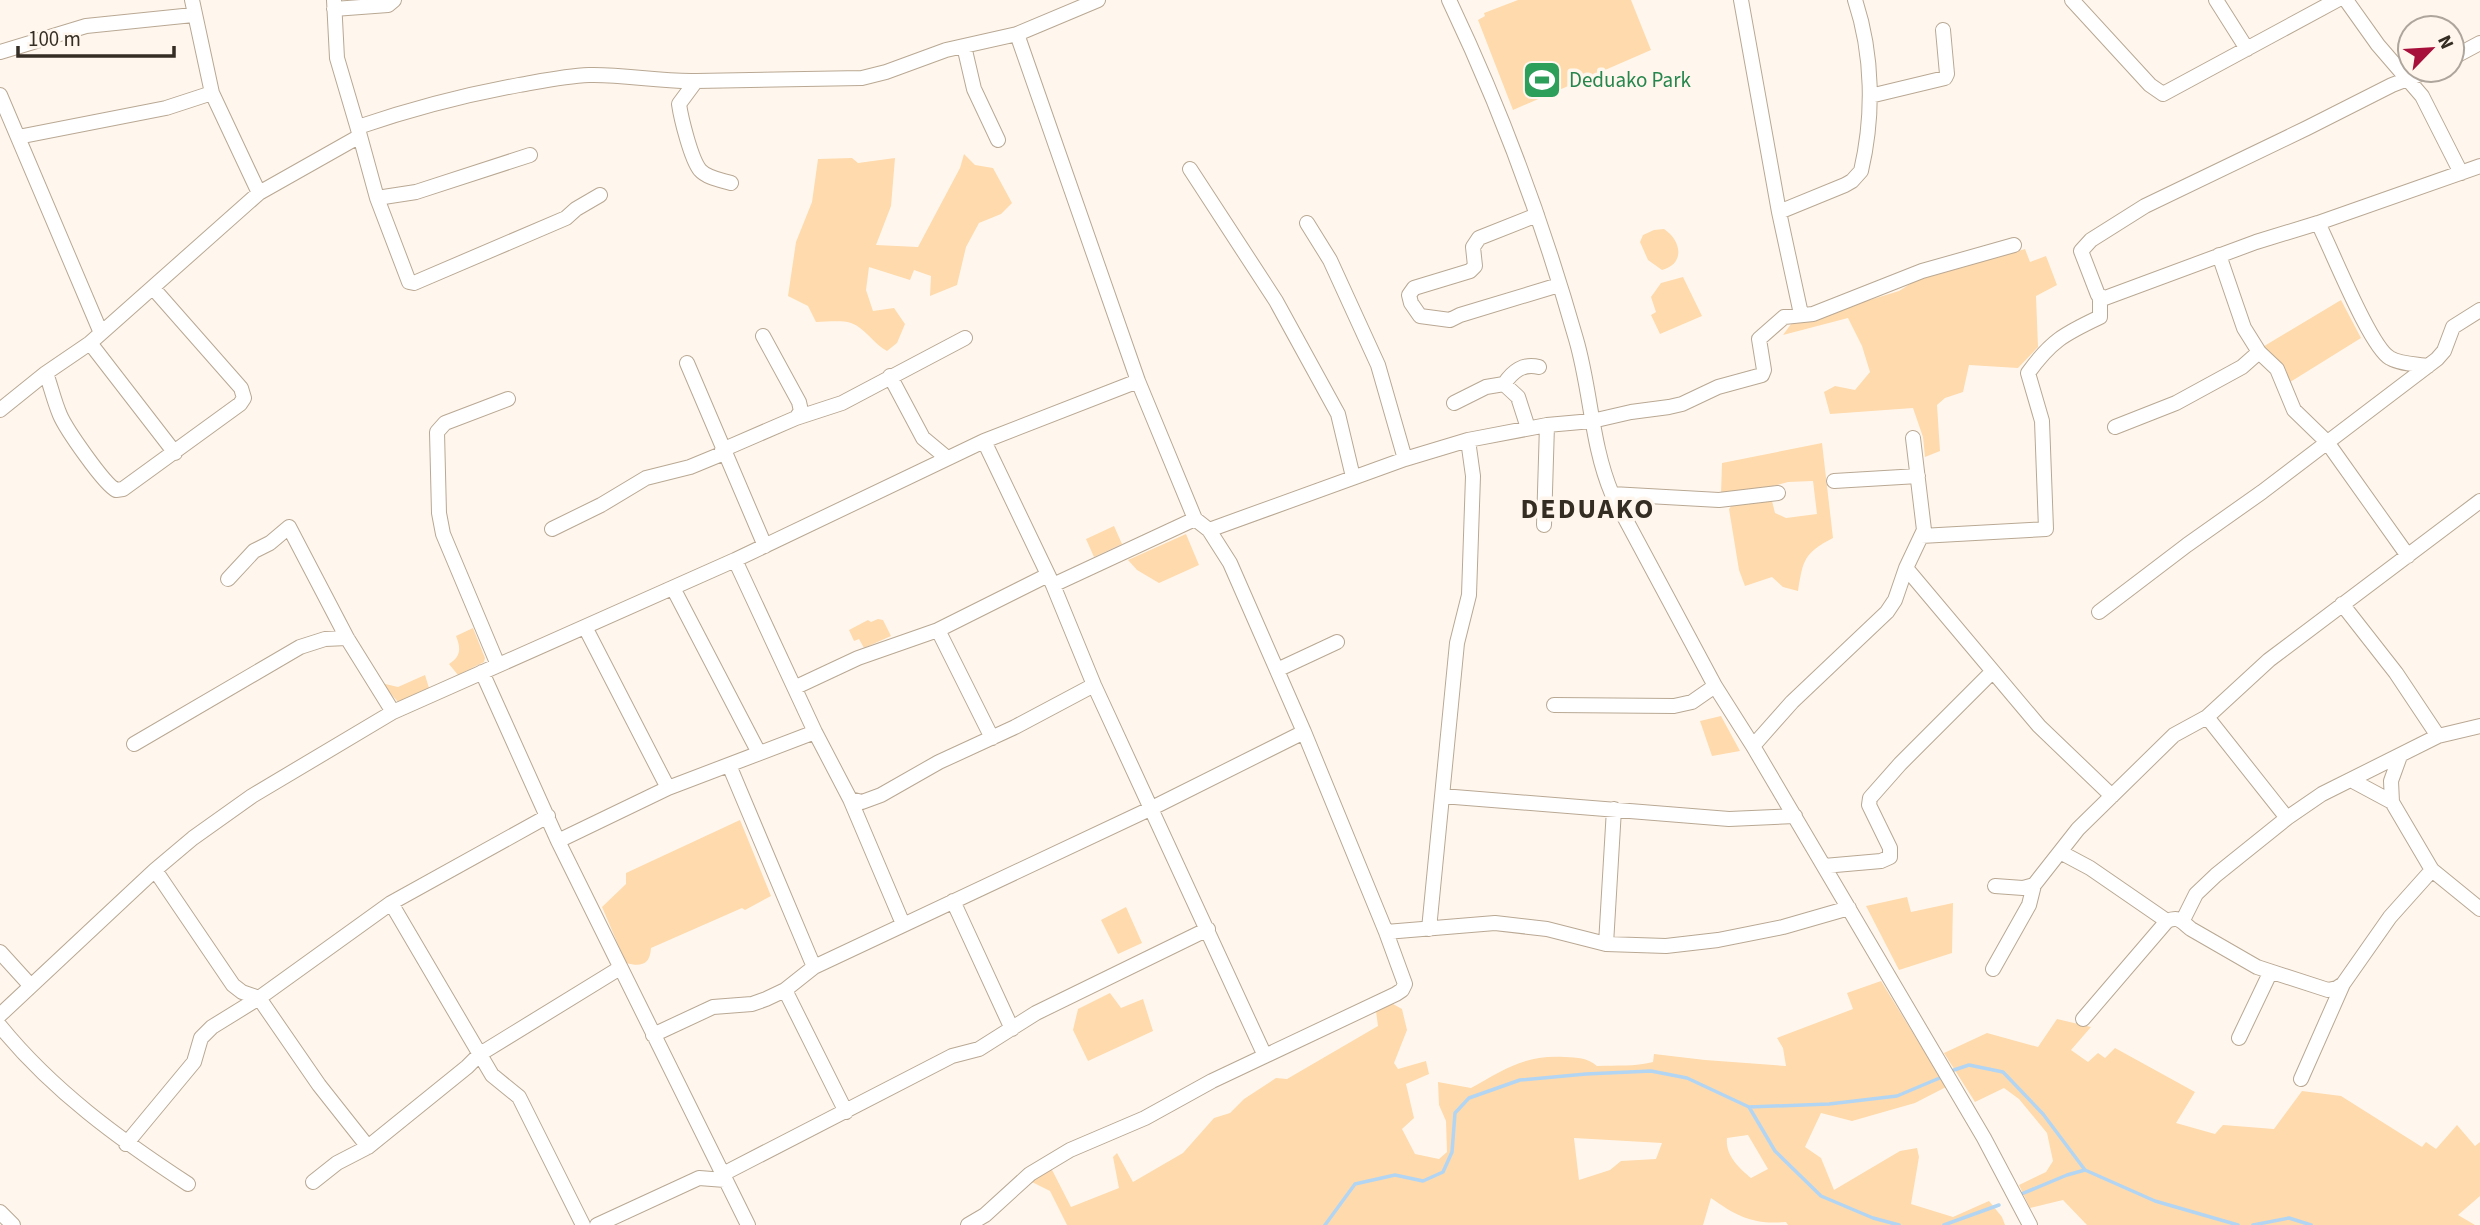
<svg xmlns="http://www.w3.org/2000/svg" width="2480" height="1225" viewBox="0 0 2480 1225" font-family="'Source Sans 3',sans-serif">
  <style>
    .green { fill: #ffdaac; fill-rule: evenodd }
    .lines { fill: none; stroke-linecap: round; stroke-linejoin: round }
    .stream { stroke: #b2d5f4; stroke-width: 3.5 }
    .minor-casing { stroke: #b9a893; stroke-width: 16 }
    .minor { stroke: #fff; stroke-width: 14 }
    .labels { text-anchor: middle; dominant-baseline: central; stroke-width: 7; stroke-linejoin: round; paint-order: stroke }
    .leisure-label { font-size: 21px; fill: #27864d; stroke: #fff7ee; text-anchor: start }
    .district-label { font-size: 28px; font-weight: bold; letter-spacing: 2px; fill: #342d24; stroke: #fff7ee }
  </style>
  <rect width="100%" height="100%" fill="#fff7ee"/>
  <path class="green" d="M1518,0H1631L1651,50L1513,110L1478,20L1485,16L1484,13Z
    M964,154L975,165L993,168L1012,203L1001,214L979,223L966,247L957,285L930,296L931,276L914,270L910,280L869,267L866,290L873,311L894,308L905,324L897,343L887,351C874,344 865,328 851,323C841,320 827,322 816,322L808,306L788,296L796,242L812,202L818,159L852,158L858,163L895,158L891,206L876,245L918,247L960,168Z
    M1664,229C1682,241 1685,264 1662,270L1648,260L1640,242L1643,235L1654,230Z
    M2025,249L2030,262L2046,256L2057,285L2036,296L2038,347L2018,368L1969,365L1963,392L1945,398L1937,405L1940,451L1925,457L1923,437L1913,408L1830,414L1824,392L1835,386L1855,390L1870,372L1862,346L1848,318L1783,335L1791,324L1899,291L1915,281Z
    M1683,277L1702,316L1660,334L1651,315L1656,312L1651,297L1661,283Z
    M2341,300L2361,338L2287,384L2261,348Z
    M1822,443L1833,538C1804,553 1803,560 1798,591L1783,587L1772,577L1745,586L1739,570L1729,509L1736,500L1771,497L1775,513L1786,518L1817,514L1813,481L1788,482L1728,498L1721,494L1722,463Z
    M1114,526L1122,544L1094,557L1086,539Z
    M1186,534L1199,565L1159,583L1137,570L1128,560Z
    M878,619L883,620L891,636L864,648L859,639L854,641L849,630L868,620L871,622Z
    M473,628L485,658L484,662L458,675L449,664C461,657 461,648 456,636Z
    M425,675L429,688L398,702L381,683L398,687Z
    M1721,716L1740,751L1712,756L1700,721Z
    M740,820L771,896L745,910L742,908L651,948C650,965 641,967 626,963L602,907L626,884V873Z
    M1907,897L1911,912L1953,903L1952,953L1899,970L1866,906Z
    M1126,907L1142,943L1118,954L1101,920Z
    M1881,981L1946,1087L1915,1103L1852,1121L1821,1113L1805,1147L1821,1158L1834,1190L1900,1151L1917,1148L1919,1157L1911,1204L1953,1217L1989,1201L2002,1217L2005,1225H1788L1786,1222C1754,1225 1736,1216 1711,1198L1703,1225H1067L1050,1191L1028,1180L1049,1164L1071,1207L1119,1188L1113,1157L1117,1153L1133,1182L1183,1153L1214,1118L1230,1113L1244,1099L1276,1078L1287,1079L1378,1026L1376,1011L1393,1004L1402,1009L1407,1030L1394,1063L1398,1069L1426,1061L1429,1074L1406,1084L1414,1118L1402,1129L1415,1154L1439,1159L1447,1152L1446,1121L1439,1105L1438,1082L1471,1088C1503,1070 1526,1054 1565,1057C1578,1058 1586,1057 1597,1066C1617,1065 1634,1067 1653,1062L1654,1054L1705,1060L1786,1066L1783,1048L1777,1038L1853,1009L1847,993ZM1748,1135L1768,1169L1751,1178C1739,1168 1725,1155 1727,1138ZM1574,1138L1662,1143L1656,1159L1621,1161L1610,1170L1579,1180Z
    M1110,993L1121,1008L1143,999L1153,1031L1088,1061L1073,1030L1078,1009Z
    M2057,1019L2091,1027L2071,1050L2088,1062L2098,1053L2105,1058L2115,1048L2195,1092L2176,1123L2215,1134L2223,1125L2274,1129L2302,1091L2341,1096L2422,1147L2426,1142L2436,1149L2457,1125L2475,1146L2480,1142V1196L2458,1215L2475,1225H2087L2063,1200L2030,1208L2019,1185L2046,1172L2053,1161L2047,1133L2019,1099L2004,1088L1975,1102L1944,1053L1987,1033L2038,1047Z"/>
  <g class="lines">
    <path class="stream" d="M1954,1070L1969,1065L2003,1072L2043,1114L2085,1170
      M1749,1107L1829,1104L1897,1096L1942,1077
      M2019,1195L2067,1175L2085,1170L2155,1201L2238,1225
      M1325,1225L1355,1184L1395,1175L1423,1181L1443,1172L1452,1152L1455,1113L1469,1098L1520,1080L1586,1074L1651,1071L1687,1078L1749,1107L1775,1151L1821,1196L1873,1218L1899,1225
      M1944,1225L1999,1205
      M2253,1225L2289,1218L2311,1225"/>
    <g class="minor-casing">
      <path id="minor" d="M192,0L212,93L259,193
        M1449,0C1501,109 1543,223 1576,339C1591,390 1591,444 1612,494L1715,686L1753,746L1984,1138L2030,1225
        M1741,0L1779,212L1801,314
        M2072,0L2150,85L2163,94L2337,0
        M2216,0L2247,49
        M2346,0L2378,45L2422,96L2461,173
        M334,9L388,5L394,0
        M964,46L974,89L998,140
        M0,52L86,26L193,15
        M2452,58L2480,43
        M2431,70L2392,85L2307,128L2145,206L2091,240L2081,251L2098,295L2105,298L2256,242L2318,223L2480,166
        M0,95L101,333
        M1870,96L1945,78L1947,74L1943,30
        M358,127C411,109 464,95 519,85C542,81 565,76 589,75C624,74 660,82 696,81
        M360,136L377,198L409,282L414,283L566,218L576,209L600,195
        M18,137L166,108L212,93
        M1190,169L1276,301L1338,414L1353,477
        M731,183C721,180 707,178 700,170C691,159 681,118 679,104L696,81L862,78L886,72L946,50L1017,34
        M377,198L416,192L530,155
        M1779,212L1845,185L1852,181L1861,171C1874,116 1873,54 1855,0
        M1537,215L1479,238L1473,247L1475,266L1470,271L1414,288L1409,295L1411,303L1420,316L1450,320L1460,315L1559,285
        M1307,223L1330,260L1378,365L1405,459
        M2318,223C2331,248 2370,347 2390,358C2400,364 2416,364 2428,366
        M2219,255L2244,328L2259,352L2277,369L2294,410L2327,442L2408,556
        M90,343L175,453
        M687,363L765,546
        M46,373C51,387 54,401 60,415C66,429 104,484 116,490L123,489L240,404L244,398L241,388L153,288
        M890,376L923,438L947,458
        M1504,384C1513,371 1523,363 1539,367
        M1454,403L1486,387L1504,384L1518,397L1528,428
        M0,410L46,373L90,343L259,193L360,136L337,58L334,0
        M796,418L842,403L965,338
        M2115,427L2176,403L2242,367L2259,352
        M984,441L1053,585L1094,685L1265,1056
        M722,450L796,418L801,411L799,402L763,336
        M1834,481L1918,476
        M1612,494L1719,500L1778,493
        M1544,525L1547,425
        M552,529L601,505L646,478L690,467L724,453
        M1209,530L1405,459L1468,440L1547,425L1592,421L1631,412L1669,407L1682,404L1718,387L1762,375L1764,370L1759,339L1784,317L1813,314L1922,271L2014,245
        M1921,536L2046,529L2042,421L2028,373C2051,341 2064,334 2100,317V297
        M735,560L815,732L850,799L903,924
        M1906,568L2039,726L2112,796
        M228,579L254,551L270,543L289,527L347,638L393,712
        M1053,585L1195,519
        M673,588L759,753
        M2342,604L2396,673L2438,736
        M2099,612L2187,545L2262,492L2437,359L2444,351L2453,327L2480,310
        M585,627L668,788
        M938,630L992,738
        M498,665L443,534L439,513L437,432L445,423L508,399
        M1277,670L1337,642
        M482,672L558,841L748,1225
        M796,687L858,658L938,630L1048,575
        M1554,705L1674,706L1692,702L1715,686
        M2207,717L2287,818
        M134,744L300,647L325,639L347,638
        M1753,746L1792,702L1887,612L1895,600L1906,568L1924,530L1913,438
        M2400,756L2391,781L2392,802L2432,870L2480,909
        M729,765L814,967
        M2351,780L2392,802
        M1442,796L1729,819L1795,816
        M850,799L862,802L881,795L939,762L1015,727L1094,685
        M558,841L668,788L815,732
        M2060,852L2090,868L2167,921
        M1824,866L1881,861L1890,857V848L1869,805L1870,798L1900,764L1992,672
        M155,870L233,985L242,992L259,998L319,1085L368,1147
        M1995,886L2023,888L2034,885L2078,829L2174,735L2207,717L2269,660L2480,501
        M953,901L1012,1029
        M391,903L492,1075L519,1097L583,1225
        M2183,920L2196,894L2216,875L2287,818L2322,794L2438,736L2480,726
        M1429,929L1457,643L1469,595L1473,476L1468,440
        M1386,932L1495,923L1547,929L1606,944L1666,946L1718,940L1783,927L1849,908
        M1606,944L1614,809
        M0,952L30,985
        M1993,969L2029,905L2034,885
        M785,990L846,1112
        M0,1015L155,870L193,838L252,796L393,712L735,560L984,441L1138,381L1017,34L1098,0
        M2083,1019L2167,921C2179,916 2181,921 2191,929L2257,967L2328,990L2337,988L2343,984L2390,917L2432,870
        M0,1026C52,1090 119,1139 188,1184
        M653,1035L713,1007L752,1004L766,999L785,990L814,967L1152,808L1304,732
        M2239,1038L2270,973
        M2301,1079L2343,984
        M126,1144L194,1062L201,1038L212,1027L259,998L391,903L548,816
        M723,1174L952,1056L979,1049L1036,1013L1208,929
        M313,1182L337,1163L368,1147L467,1067L480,1054L620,968
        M0,1212L13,1225
        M597,1225L699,1178L725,1180
        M968,1225L985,1215L1030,1174L1070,1150L1145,1118L1212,1081L1396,994L1402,990L1405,984L1386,932L1304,732L1230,563L1209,530L1195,519L1138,381"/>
    </g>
    <use href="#minor" class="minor"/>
  </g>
  <defs>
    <g id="stadium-square" transform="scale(2.0125)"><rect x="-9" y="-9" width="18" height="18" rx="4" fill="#2e9e5b" stroke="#fff7ee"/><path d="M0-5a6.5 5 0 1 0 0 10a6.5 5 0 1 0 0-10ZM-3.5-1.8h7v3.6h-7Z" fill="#fff"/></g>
  </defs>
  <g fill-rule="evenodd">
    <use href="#stadium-square" x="1542" y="80"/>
  </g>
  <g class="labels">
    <g class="leisure-label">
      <text x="1569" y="80">Deduako Park</text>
    </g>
    <g class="district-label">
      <text x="1588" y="509">DEDUAKO</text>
    </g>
  </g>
  <g transform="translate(2431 49) rotate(65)"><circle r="33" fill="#fff7ee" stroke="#aea69d" stroke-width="2"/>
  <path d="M0-5L12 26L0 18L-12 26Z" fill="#a8103c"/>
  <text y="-10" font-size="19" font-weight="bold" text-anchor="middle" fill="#342d24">N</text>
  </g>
  <path d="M18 46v10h156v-10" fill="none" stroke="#342d24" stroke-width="3.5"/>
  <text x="28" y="46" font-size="21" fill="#342d24" stroke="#fff7ee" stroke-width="5" paint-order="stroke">100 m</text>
</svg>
